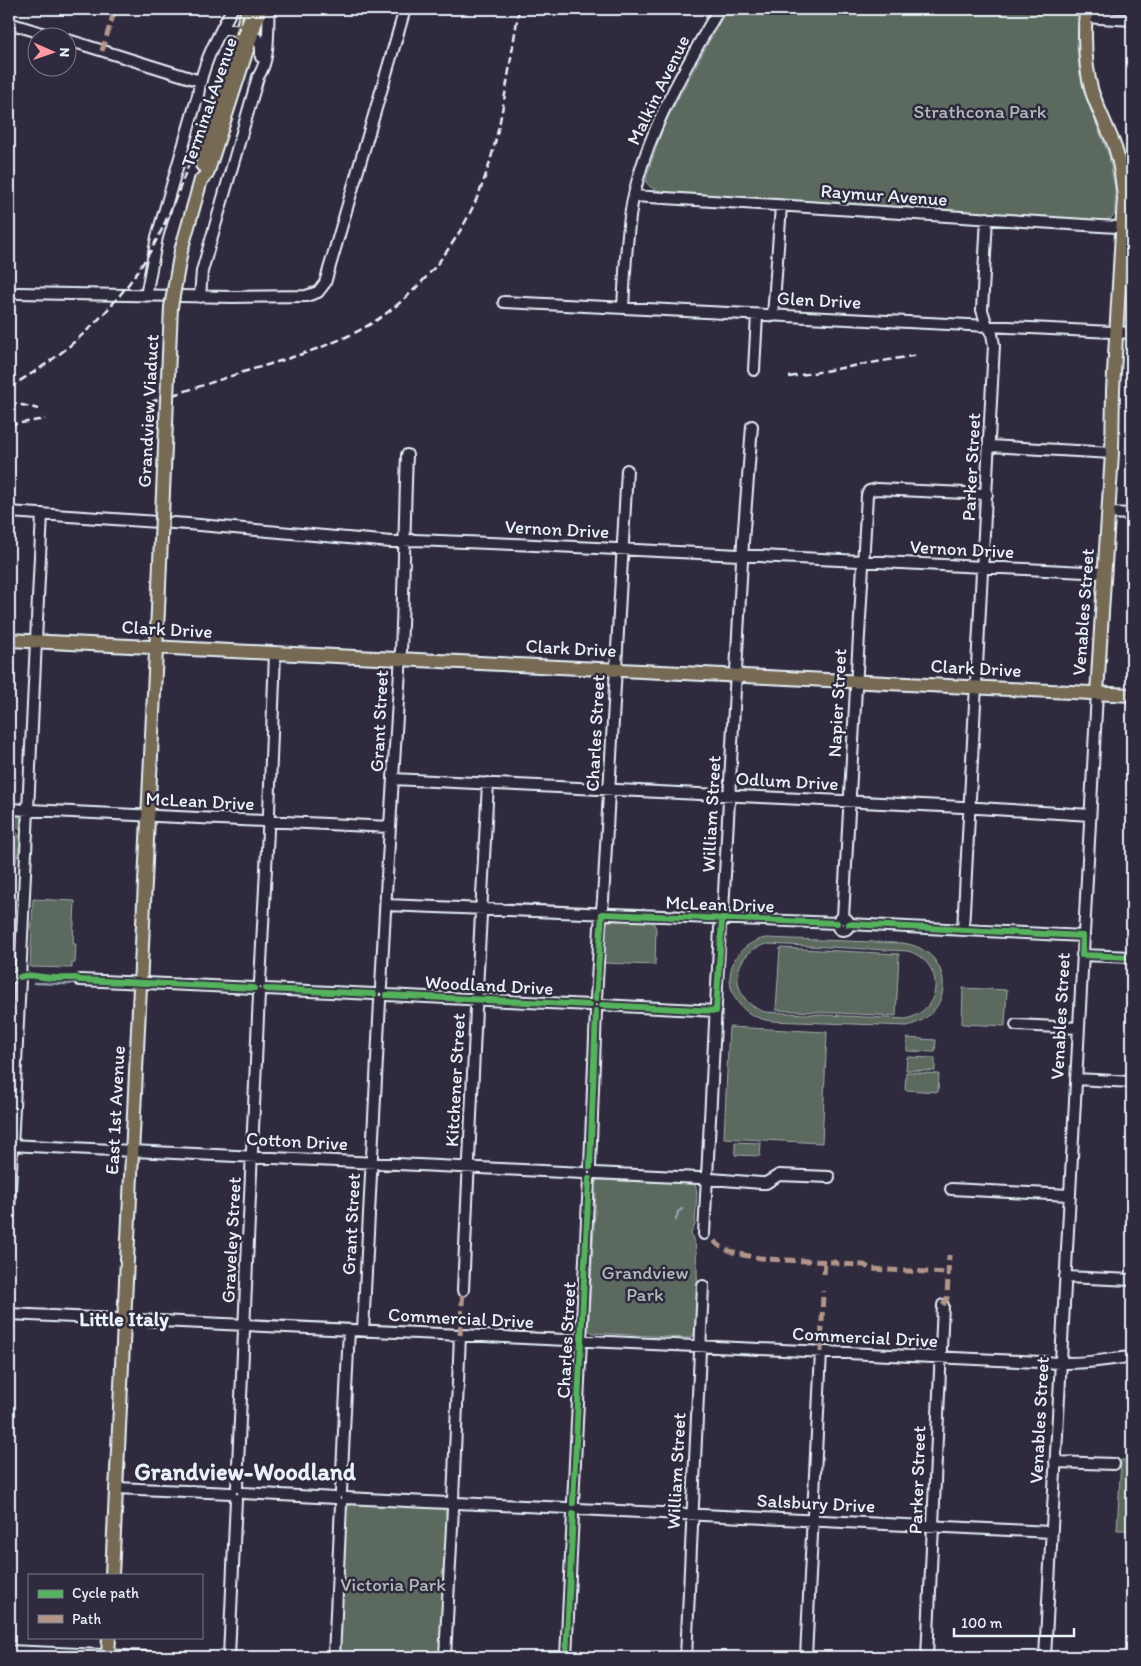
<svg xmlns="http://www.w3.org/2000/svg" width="1141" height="1666" viewBox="0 0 1141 1666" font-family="Itim,sans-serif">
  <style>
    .green { fill: #5c695e; stroke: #a2adab; fill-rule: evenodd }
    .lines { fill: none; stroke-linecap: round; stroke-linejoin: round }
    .stream { stroke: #939daf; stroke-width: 2.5 }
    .minor-casing { stroke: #e8f1f8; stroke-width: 14 }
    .major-casing { stroke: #e8f1f8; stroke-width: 16 }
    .minor { stroke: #2f2a3d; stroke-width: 10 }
    .major { stroke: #776a54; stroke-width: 12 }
    .rail { stroke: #e8f1f8; stroke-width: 2.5; stroke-dasharray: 8 4; stroke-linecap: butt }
    .major-bridge-casing { stroke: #e8f1f8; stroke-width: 16; stroke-linecap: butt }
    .major-bridge { stroke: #776a54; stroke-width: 12 }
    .quiet { stroke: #b2968c; stroke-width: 5; stroke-dasharray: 10 5; stroke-linecap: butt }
    .cycleway-casing { stroke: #2f2a3d; stroke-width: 9 }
    .cycleway { stroke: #56b35d; stroke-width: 6 }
    .labels { text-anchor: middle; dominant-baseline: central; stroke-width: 5; stroke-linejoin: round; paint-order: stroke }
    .street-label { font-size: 19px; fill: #e8f1f8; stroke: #2f2a3d }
    .park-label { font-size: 19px; fill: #b0bbba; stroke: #2f2a3d }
    .neighbourhood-label { font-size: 20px; font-weight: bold; fill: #e8f1f8; stroke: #2f2a3d }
    .district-label { font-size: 24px; font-weight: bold; fill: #e8f1f8; stroke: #2f2a3d }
  </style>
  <rect width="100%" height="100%" fill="#2f2a3d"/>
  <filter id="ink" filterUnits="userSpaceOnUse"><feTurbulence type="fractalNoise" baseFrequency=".02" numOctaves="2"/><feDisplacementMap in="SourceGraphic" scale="10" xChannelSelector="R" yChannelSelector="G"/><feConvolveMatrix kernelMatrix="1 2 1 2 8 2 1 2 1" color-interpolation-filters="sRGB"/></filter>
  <g filter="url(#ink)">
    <path class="green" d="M727,9H1079L1077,45L1080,74L1087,100L1109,156L1115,189V214L1110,219L1103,220L681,193C669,192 653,193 646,182L647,175L665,122Z
      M9,812H15L21,818L20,829L12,827L21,838L15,867L9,868L11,860L9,851Z
      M33,899L75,901L73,944H76L75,963H72V968L30,967Z
      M612,921L653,922L656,928L655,965L603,963L605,926L607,922Z
      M765,938L902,943C954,949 958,1014 907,1026L771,1021C720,1014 715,950 765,938ZM767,944L908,951C945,963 944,1009 906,1019L765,1012C728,1000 729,953 767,944Z
      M780,948L899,954L896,1016L776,1010Z
      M963,988L1007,990L1005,1026L962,1024Z
      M729,1027L827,1032L822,1143L724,1138Z
      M907,1038L936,1040L935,1052L907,1051Z
      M907,1057L935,1058V1071L906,1070Z
      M906,1072L939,1074L938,1092L905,1090Z
      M735,1142L761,1143L760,1156L735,1155Z
      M599,1180L695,1184L697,1192L695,1225L691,1233C692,1237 693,1240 695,1244C698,1257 699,1327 693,1336L689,1338L593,1333L588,1330L596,1193L593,1189L595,1182Z
      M1121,1460H1132V1530H1117Z
      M352,1504L442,1508L447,1514L440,1657H340L338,1654L346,1510Z"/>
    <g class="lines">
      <path class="stream" d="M34,983L68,984L73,983
        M676,1220L678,1212L682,1209"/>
      <g class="minor-casing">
        <path id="minor" d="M1085,17L1132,20
          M9,23L58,38
          M222,28L241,31L258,39L261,47V57
          M68,40L200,81
          M634,196L1132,228
          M18,293L233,297L306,296L318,292L325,283L405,9
          M146,296L157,237L198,95C202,64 218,36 232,9
          M200,297L202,271L258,77C271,58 267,31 269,9
          M504,302L1132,333
          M623,308C625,273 626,238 632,204C646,133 683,71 719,9
          M773,316L781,206
          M754,370L757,315
          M990,446L1112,453
          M9,512L188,524L370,540L391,542L415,540L514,544L1105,573
          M1108,513L1132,514
          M393,779L962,807L1090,815
          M9,809L390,827
          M386,905L837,923
          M843,917L867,495L869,491L877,489L987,494
          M837 924a6 6 0 1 1 12 0a6 6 0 1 1-12 0Z
          M849,924L1083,936
          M963,930L994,345L992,334L987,326L982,310L987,218
          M1082,955L1132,957
          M9,977H20
          M80,980L254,988
          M260,982L269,812L275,653
          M381,988C386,882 393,776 400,671C404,599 404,527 407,455
          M266,989L374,994
          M386,995L590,1005
          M596,999L600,926L603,900L627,470
          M602,1005L716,1011
          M1016,1025L1078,1028
          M1076,1079L1132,1082
          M9,1145L583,1173
          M590,1167L596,1011
          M595,1173L699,1178L761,1183H766L779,1175L829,1177
          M951,1189L1070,1195
          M9,1212L42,514
          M704,1234L720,928L723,911L743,542L752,426
          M1065,1277L1132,1280
          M463,1290L476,1008L488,783
          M9,1314L1061,1363C1087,1364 1107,1359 1132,1357
          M363,1330L380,1001
          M1055,1462L1114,1464
          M237,1487L259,994
          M116,1488L231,1493
          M341,1492L349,1330
          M243,1493L335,1498
          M346,1498L448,1503
          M453,1499L460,1335
          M457,1503L568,1508
          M573,1503L589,1179
          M578,1509L1051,1532
          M9,1651L149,1657
          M229,1657L236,1499
          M334,1657L341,1504
          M445,1657L453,1508
          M566,1657L573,1514
          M686,1657L703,1286
          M806,1657L821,1352
          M927,1657L943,1305
          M1045,1657L1097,693"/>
      </g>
      <g class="major-casing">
        <path id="major" d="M1086,9C1084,37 1084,65 1092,92C1098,109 1106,125 1113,142C1120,160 1122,179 1124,198L1113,390L1112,453L1097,693
          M202,165L248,9
          M201,180L207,174L260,9
          M9,640L1132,695
          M112,1575L158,609
          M108,1657L109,1637"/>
      </g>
      <use href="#minor" class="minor"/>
      <use href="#major" class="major"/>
      <path class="rail" d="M789,377L918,355
        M9,387C71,353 124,302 157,239C175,204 188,167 201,130C216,90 231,49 246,9
        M9,402L39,409
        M150,402C180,393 210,383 240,373C277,362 313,352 348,336C411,307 461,245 484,180C503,126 509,65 519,9
        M9,425L45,419"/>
      <g class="major-bridge-casing">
        <path id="major-bridge" d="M158,609L171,307L181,251L201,180"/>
      </g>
      <use href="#major-bridge" class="major-bridge"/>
      <path class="quiet" d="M102,51L115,9
        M714,1241C732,1263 807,1260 835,1262L838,1264L864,1265L871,1269L948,1273
        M824,1274L825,1261
        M943,1305L947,1298L949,1255
        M460,1335L463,1290
        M821,1352L823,1291"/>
      <g class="cycleway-casing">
        <path id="cycleway" d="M849,924L1083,936L1082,955L1132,957
          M20,977C28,974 35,976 43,977C54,979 65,978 76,978L80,980L254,988
          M266,989L374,994
          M386,995L590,1005
          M596,999L602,914L837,923
          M602,1005L716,1011L722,919
          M590,1167L596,1011
          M573,1503L589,1179
          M566,1657L573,1514"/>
      </g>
      <use href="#cycleway" class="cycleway"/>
    </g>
  </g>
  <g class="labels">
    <g class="street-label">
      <text transform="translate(658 90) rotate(-64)">Malkin Avenue</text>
      <text transform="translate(209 102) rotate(-71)">Terminal Avenue</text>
      <text transform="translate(884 195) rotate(4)">Raymur Avenue</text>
      <text transform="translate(819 300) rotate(3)">Glen Drive</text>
      <text transform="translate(148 411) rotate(-87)">Grandview Viaduct</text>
      <text transform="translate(971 467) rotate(-87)">Parker Street</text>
      <text transform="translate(557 529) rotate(3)">Vernon Drive</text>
      <text transform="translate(962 549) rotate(3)">Vernon Drive</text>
      <text transform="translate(1083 612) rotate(-86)">Venables Street</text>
      <text transform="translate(167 629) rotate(3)">Clark Drive</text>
      <text transform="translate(571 648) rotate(3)">Clark Drive</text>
      <text transform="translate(976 668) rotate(3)">Clark Drive</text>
      <text transform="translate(837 703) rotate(-87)">Napier Street</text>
      <text transform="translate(379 721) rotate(-87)">Grant Street</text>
      <text transform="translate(595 733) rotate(-87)">Charles Street</text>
      <text transform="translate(787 781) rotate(3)">Odlum Drive</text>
      <text transform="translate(200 801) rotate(3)">McLean Drive</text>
      <text transform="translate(711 814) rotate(-87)">William Street</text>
      <text transform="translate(720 904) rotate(2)">McLean Drive</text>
      <text transform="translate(489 985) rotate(3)">Woodland Drive</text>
      <text transform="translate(1060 1016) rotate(-87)">Venables Street</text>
      <text transform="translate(455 1080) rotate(-87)">Kitchener Street</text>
      <text transform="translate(115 1110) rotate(-87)">East 1st Avenue</text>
      <text transform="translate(297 1141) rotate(3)">Cotton Drive</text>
      <text transform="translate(351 1224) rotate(-87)">Grant Street</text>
      <text transform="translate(231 1240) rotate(-87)">Graveley Street</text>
      <text transform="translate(461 1318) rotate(3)">Commercial Drive</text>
      <text transform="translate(865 1337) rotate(3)">Commercial Drive</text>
      <text transform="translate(566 1340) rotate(-87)">Charles Street</text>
      <text transform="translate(1039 1420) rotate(-87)">Venables Street</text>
      <text transform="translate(676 1471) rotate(-87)">William Street</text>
      <text transform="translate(917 1480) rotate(-88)">Parker Street</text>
      <text transform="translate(816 1503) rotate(3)">Salsbury Drive</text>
    </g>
    <g class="park-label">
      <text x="980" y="111">Strathcona Park</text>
      <text x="645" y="1272">Grandview<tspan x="645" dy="22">Park</tspan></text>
      <text x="393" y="1584">Victoria Park</text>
    </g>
    <g class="neighbourhood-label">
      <text x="124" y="1319">Little Italy</text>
    </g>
    <g class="district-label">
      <text x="245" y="1471">Grandview-Woodland</text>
    </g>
  </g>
  <rect width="1141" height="1666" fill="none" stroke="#2f2a3d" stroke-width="30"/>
  <rect x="15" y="15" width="1111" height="1636" fill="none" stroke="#e8f1f8" stroke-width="2" filter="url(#ink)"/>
  <rect x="28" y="1574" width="175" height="65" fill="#2f2a3d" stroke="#797a88"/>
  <rect x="38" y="1590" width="25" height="8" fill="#56b35d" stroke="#797a88"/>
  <text x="72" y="1598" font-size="15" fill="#e8f1f8">Cycle path</text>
  <rect x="38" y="1615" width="25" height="8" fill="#b2968c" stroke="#797a88"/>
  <text x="72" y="1624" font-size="15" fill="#e8f1f8">Path</text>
  <g transform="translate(52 52) rotate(92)"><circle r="24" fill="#2f2a3d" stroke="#797a88"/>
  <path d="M0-4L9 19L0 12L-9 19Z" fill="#ff9aa2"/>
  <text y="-8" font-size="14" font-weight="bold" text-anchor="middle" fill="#e8f1f8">N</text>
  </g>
  <path d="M954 1628v8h120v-8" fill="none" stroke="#e8f1f8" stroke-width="2.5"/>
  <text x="961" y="1628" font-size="15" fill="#e8f1f8" stroke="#2f2a3d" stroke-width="4" paint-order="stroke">100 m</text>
</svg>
